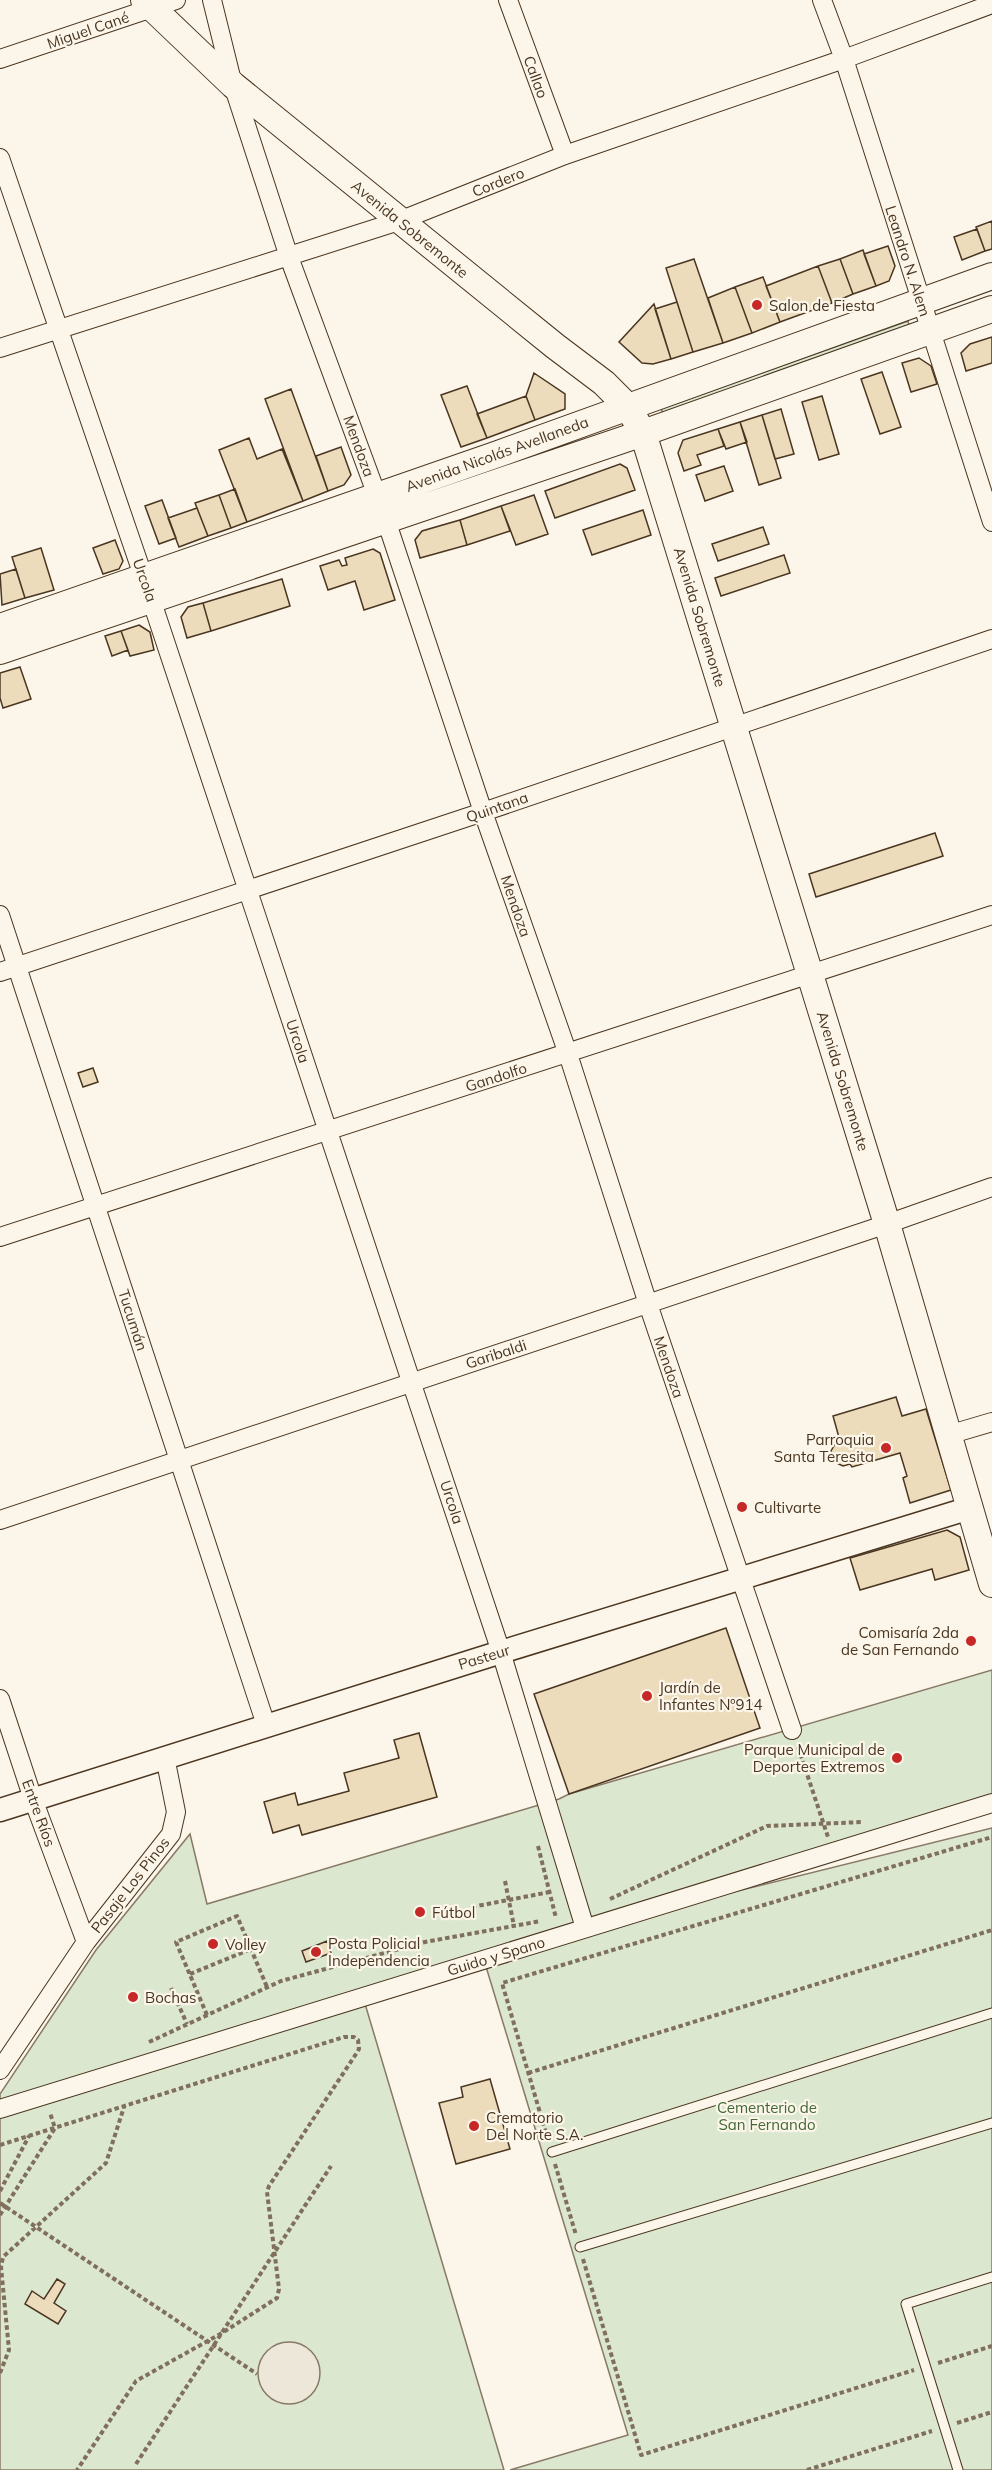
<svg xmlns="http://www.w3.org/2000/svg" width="992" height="2470" viewBox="0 0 992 2470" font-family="Mulish,sans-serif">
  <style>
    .green { fill: #dce7d0; stroke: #887966; stroke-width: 1.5 }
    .parking { fill: #ede7d9; stroke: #887966; stroke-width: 1.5 }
    .building { fill: #ecdcbc; stroke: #4a3520; stroke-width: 1.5 }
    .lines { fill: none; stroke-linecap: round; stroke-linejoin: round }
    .service-casing { stroke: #4a3520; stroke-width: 11 }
    .minor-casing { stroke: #4a3520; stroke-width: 20 }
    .tertiary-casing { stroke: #4a3520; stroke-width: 25 }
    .secondary-casing { stroke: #4a3520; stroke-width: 28 }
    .path { stroke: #7f6f5c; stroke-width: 4; stroke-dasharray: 4.5 3; stroke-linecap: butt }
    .service { stroke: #fbf6e9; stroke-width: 9 }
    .minor { stroke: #fbf6e9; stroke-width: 18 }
    .tertiary { stroke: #fbf6e9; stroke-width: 22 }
    .secondary { stroke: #fbf6e9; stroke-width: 26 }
    .poi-dot { fill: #c62828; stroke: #fbf6e9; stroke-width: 2 }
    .labels { text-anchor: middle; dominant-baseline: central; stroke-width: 4.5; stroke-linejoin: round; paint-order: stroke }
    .street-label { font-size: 15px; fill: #4a3520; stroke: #fbf6e9 }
    .poi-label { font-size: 15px; fill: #4a3520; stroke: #fbf6e9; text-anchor: start }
    .park-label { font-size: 15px; fill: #436837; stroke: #fbf6e9 }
  </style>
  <rect width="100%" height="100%" fill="#fbf6e9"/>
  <path class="green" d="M908,321L909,325L663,413L661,409Z
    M992,1670V1803L600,1925L992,1828V2470H510L628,2435L484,1960L363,1997L504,2470H0V2094L96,1950L190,1834L207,1904L559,1799L569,1794Z"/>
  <path class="parking" d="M258 2373a31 31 0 1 1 62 0a31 31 0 1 1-62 0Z"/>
  <path class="building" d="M992,221V249L985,251L976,227Z
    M977,229L985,251L962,260L954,237Z
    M888,246L895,266L889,281L876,286L864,254Z
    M863,250L876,286L853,294L840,259Z
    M694,259L723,343L693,352L666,268Z
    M840,259L853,294L832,303L818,266Z
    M818,266L832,303L780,322L766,286Z
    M763,277L780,322L752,333L735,287Z
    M735,287L752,333L723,343L708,298Z
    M677,302L693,352L671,359L655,309Z
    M654,304L671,359L653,364L642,363L619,342Z
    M992,337V363L966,371L961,353L970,344Z
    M919,358L931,366L937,384L911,392L902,363Z
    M882,372L901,427L880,434L861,379Z
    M534,373L565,394V409L535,420L526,396Z
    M467,386L487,438L461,447L441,395Z
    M291,389L328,491L303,501L265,399Z
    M526,396L535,420L487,438L477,414Z
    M822,396L839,454L819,460L802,402Z
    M781,409L794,454L775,459L762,415Z
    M762,415L781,478L759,485L740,422Z
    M740,422L747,442L726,449L718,429Z
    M718,429L724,446L697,455L701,465L684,471L678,453L683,440Z
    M249,438L257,459L282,449L303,501L247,522L219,450Z
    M341,447L351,475L344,485L328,491L316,456Z
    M620,464L627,468L635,490L555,518L545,491Z
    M724,466L733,491L705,501L696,475Z
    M235,489L247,522L231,528L219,495Z
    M219,495L231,528L208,536L195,503Z
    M534,495L548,534L516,545L501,506Z
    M162,500L176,538L159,544L145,506Z
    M501,506L510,531L467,545L460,520Z
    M197,508L208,536L179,547L168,518Z
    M643,510L651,535L592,555L583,530Z
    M460,520L467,545L420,558L415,540L422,531Z
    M763,527L769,544L718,561L712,544Z
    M115,540L123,561L119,569L103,574L93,548Z
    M41,548L54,590L25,598L12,557Z
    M373,549L380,553L395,600L364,610L355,581L328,590L320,566L339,560L342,566L347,565L345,558Z
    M784,555L790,573L721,596L715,578Z
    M16,569L25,598L2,605L0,574Z
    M282,579L290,606L211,631L203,603Z
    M203,603L211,631L187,638L181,617L188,607Z
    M139,625L150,632L154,650L130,656L121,631Z
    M121,631L128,650L112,656L105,636Z
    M20,667L31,699L3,708L0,698V673Z
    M935,833L943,856L816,897L809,874Z
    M93,1068L98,1082L83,1087L78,1073Z
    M896,1397L902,1416L926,1409L951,1490L910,1503L903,1478L907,1476L900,1453L852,1467L850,1464L843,1466L834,1462L831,1451L835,1444L840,1441L833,1416Z
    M947,1530L960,1537L969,1570L935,1580L932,1569L860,1590L850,1558Z
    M726,1628L760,1728L569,1794L534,1694Z
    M419,1733L437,1797L302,1835L299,1825L273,1833L264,1802L295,1793L298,1805L349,1791L344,1773L399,1758L394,1740Z
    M327,1941L331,1953L306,1962L302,1951Z
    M490,2079L510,2149L456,2164L439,2103L463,2097L461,2087Z
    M57,2279L65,2284L54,2303L66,2311L58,2324L25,2304L32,2291L44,2299Z"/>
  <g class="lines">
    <g class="service-casing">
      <path id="service" d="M552,2152L992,2013
        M580,2247L992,2123
        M958,2470L906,2304L992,2277"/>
    </g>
    <g class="minor-casing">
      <path id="minor" d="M212,0L233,85L289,257L386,520L483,812L568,1054L648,1304L792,1730
        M508,0L565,155
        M822,0L844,59L992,522
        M0,59L176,0
        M0,158L151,599L501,1652L585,1928
        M0,348L399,221L565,155L844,59L992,4
        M0,915L266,1725
        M0,972L483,812L992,639
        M0,1237L992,915
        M948,1435L992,1422
        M0,1520L887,1224L992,1187
        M0,1699L33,1799L86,1942
        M0,2070L86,1942L171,1834L176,1812L165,1757
        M0,2109L992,1803"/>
    </g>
    <g class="tertiary-casing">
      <path id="tertiary" d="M0,1810L501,1652L970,1508"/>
    </g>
    <g class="secondary-casing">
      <path id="secondary" d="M144,0L233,85L555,346L604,383L628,407L643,433L887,1224L992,1584
        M0,627L498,454L992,276
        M0,651L643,433L992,309"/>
    </g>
    <path class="path" d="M798,1747L828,1837
      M538,1846L556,1918
      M505,1881L514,1926
      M610,1899L767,1826L863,1822
      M472,1907L550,1892
      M190,1974L251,1949
      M171,1988L187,2024
      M207,2015L176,1942L237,1916L267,1987
      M149,2042L281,1981L425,1942L541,1921
      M528,2073L992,1930
      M548,2140L502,1983L992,1837
      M0,2145L344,2037H354L358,2040L359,2049L356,2054L269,2186L267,2192L279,2289L277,2298L222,2333L136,2381L77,2470
      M555,2164L576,2235
      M0,2191L29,2136
      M0,2203L257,2374
      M0,2215L55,2128L50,2113
      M583,2259L641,2455L914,2370
      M938,2363L992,2346
      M0,2373L9,2350L1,2267L3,2257L106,2163L124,2107
      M957,2423L992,2412
      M136,2464L331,2166
      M807,2470L932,2431"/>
    <use href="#service" class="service"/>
    <use href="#minor" class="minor"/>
    <use href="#tertiary" class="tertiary"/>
    <use href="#secondary" class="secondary"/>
  </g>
  <g class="poi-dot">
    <circle cx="757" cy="305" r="6"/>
    <circle cx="886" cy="1448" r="6"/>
    <circle cx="742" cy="1507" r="6"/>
    <circle cx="971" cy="1641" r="6"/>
    <circle cx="647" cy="1696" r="6"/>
    <circle cx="897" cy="1758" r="6"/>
    <circle cx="420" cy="1912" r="6"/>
    <circle cx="213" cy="1944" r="6"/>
    <circle cx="316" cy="1952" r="6"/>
    <circle cx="133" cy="1997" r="6"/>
    <circle cx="474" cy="2126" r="6"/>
  </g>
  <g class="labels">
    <g class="street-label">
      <text transform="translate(88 30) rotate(-19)">Miguel Cané</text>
      <text transform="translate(536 77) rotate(70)">Callao</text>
      <text transform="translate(498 182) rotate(-22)">Cordero</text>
      <text transform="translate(410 229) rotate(39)">Avenida Sobremonte</text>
      <text transform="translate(908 261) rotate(72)">Leandro N. Alem</text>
      <text transform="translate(359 446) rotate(70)">Mendoza</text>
      <text transform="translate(497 454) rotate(-20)">Avenida Nicolás Avellaneda</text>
      <text transform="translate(145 580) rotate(71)">Urcola</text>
      <text transform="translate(700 617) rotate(73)">Avenida Sobremonte</text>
      <text transform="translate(497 807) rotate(-19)">Quintana</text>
      <text transform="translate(516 906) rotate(71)">Mendoza</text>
      <text transform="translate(298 1041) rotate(72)">Urcola</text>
      <text transform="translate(496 1077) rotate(-18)">Gandolfo</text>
      <text transform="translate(843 1081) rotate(73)">Avenida Sobremonte</text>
      <text transform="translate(133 1320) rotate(72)">Tucumán</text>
      <text transform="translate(496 1354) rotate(-18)">Garibaldi</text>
      <text transform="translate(669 1367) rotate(71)">Mendoza</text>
      <text transform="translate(452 1502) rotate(72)">Urcola</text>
      <text transform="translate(484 1657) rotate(-17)">Pasteur</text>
      <text transform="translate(39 1813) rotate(70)">Entre Ríos</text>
      <text transform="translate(130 1885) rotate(-52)">Pasaje Los Pinos</text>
      <text transform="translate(496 1956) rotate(-17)">Guido y Spano</text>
    </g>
    <g class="poi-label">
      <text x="769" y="305">Salon de Fiesta</text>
      <text x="874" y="1439" text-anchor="end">Parroquia<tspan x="874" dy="17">Santa Teresita</tspan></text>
      <text x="754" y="1507">Cultivarte</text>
      <text x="959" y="1632" text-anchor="end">Comisaría 2da<tspan x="959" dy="17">de San Fernando</tspan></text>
      <text x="659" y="1687">Jardín de<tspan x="659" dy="17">Infantes Nº914</tspan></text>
      <text x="885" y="1749" text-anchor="end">Parque Municipal de<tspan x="885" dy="17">Deportes Extremos</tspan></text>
      <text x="432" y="1912">Fútbol</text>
      <text x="328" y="1943">Posta Policial<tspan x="328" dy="17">Independencia</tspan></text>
      <text x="225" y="1944">Volley</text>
      <text x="145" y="1997">Bochas</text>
      <text x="486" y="2117">Crematorio<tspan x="486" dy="17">Del Norte S.A.</tspan></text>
    </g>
    <g class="park-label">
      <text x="767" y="2107">Cementerio de<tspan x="767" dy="17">San Fernando</tspan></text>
    </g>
  </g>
</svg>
